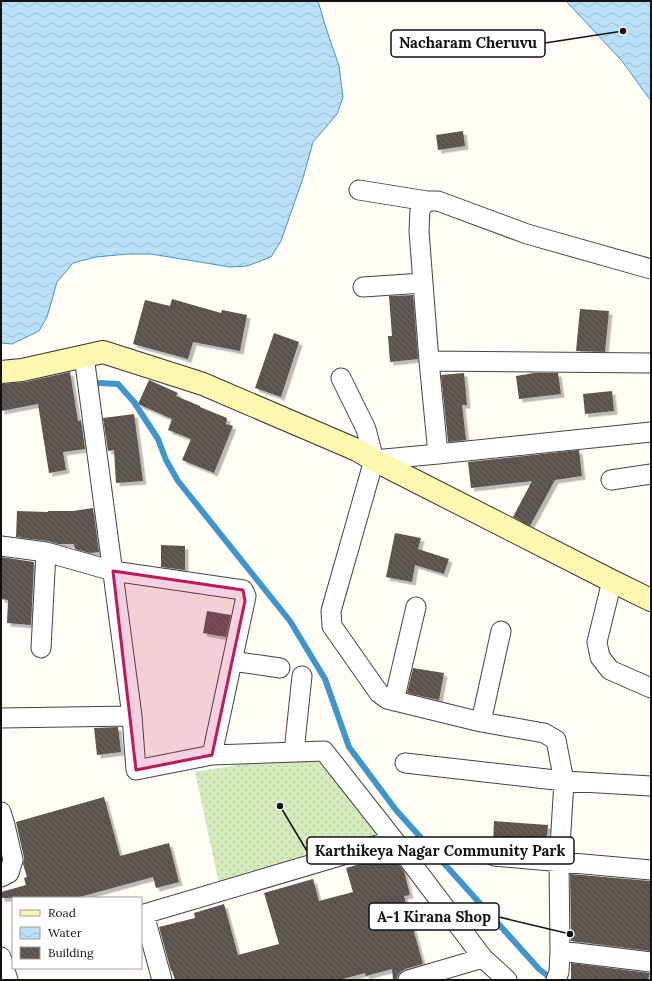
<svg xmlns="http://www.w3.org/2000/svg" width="652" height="981" viewBox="0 0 652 981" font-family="Lora,serif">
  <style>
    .grass { fill: url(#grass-dots) }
    .water { fill: url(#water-waves); stroke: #3f96cf }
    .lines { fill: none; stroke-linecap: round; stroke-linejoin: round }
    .stream { stroke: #3f96cf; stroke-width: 6 }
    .building { fill: url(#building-back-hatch); filter: url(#shadow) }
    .street-casing { stroke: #444; stroke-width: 21 }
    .secondary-casing { stroke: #333; stroke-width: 24 }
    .street { stroke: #fff; stroke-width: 19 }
    .secondary { stroke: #fff6b0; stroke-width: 22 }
    .marked { fill: #c2185b; fill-opacity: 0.2; stroke: #c2185b; stroke-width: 3; stroke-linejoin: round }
    .leader { fill: none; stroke: #111; stroke-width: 1.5 }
    .callout-dot { fill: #111; stroke: #fff; stroke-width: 1.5 }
    .callout { fill: #fff; stroke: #111; stroke-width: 1.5 }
    .callout-label { font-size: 15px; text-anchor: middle; font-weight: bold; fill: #111 }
  </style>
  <defs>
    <pattern id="grass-dots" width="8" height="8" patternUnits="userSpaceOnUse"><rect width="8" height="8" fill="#d5ebbd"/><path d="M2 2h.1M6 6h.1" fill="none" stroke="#b6c8a1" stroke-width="1.8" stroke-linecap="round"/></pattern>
    <pattern id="water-waves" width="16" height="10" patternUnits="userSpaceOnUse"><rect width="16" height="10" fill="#b9e0f7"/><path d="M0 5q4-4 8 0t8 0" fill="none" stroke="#9ebfd3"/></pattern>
    <pattern id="building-back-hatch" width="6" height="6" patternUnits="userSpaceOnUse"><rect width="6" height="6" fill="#5a524d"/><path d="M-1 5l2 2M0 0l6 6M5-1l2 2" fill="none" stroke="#6d6662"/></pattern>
    <filter id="shadow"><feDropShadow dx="3.5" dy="3.5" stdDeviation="0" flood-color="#0004"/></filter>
  </defs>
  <rect width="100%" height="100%" fill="#fffdf5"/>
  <path class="grass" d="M321,755L382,839L220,888L195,772L262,761Z"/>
  <path class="water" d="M1,1H318L326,28L339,66L343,97L337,114L313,142L303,178L281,241L271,257L247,266L230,267L151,254H128L96,257L73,263L57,282L47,317L39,331L12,344L1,343Z
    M566,1H651V101L622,61Z"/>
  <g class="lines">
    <path class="stream" d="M99,383L118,384L134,402L158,439L166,460L178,481L290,621L325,679L349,747L396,810L539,969L553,980"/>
  </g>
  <path class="building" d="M463,131L465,146L438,150L436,135Z
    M413,295L418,359L390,362L388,336H392L389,296Z
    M172,299L221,313L222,310L247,315L240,351L193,342L188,359L133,344L145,300L170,306Z
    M580,309L609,311L605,352L576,351Z
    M274,333L299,342L281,397L255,388Z
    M70,372L78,421L81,420L85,449L63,452L66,470L49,473L38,404L1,411V384L25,382Z
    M464,373L467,405H462L466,440L448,442L441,375Z
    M534,373H558L561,394L519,399L516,376Z
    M149,380L178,393L176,396L200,406V407L227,418L226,424L233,426L214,473L182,460L191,439L168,430L172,419L138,404Z
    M612,391L614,411L585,414L583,394Z
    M134,414L143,481L116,483L114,450L108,451L103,418Z
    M579,450L582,476L555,480L530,526L513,517L532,481L471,488L468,462Z
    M93,508L99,552L90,553L75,549L74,544H58L48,541L16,537L17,511L48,512V511H73Z
    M395,533L421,538L418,549L449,559L444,574L415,565L412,582L386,577Z
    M161,545L185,546V570L161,567Z
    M1,557L34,562L31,625L7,623L8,600L1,599Z
    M207,611L231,615L226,637L203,633Z
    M413,668L444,673L439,700L407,693Z
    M118,727L121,752L97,755L94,728Z
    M104,797L120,856L169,843L179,882L156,888L153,877L76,898H1V892L26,885L24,878L27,877L23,864L24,858L16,822Z
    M494,821L548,825L546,850L493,845Z
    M390,853L404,871L410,895L404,896L423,964L405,969L400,972L397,977V980H393L392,969L366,976L365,973L339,980H175L172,971H171L159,927L195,918L194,913L224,904L238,955L279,944L264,893L313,879L319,901L353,892L346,868L373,860L372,858Z
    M570,874L651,881V951L571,941Z
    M571,963L650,973L648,980H571Z"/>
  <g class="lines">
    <g class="street-casing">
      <path id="street" d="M359,190L427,201
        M423,283L419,231L420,209L427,201H438L527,234L651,269
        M363,287L423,283L429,361L438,454
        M84,356L132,716L136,770L212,755L324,751L394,840L483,958L507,980
        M429,361L651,363
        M341,378L366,429L374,460
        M611,480L651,474
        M1,546L46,552L113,571L243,590L246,596L245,601L212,755
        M612,581L597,642L600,657L610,670L651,688
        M41,648L46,552
        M232,661L280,668
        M394,701L416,607
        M1,718L132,716
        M481,722L501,631
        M294,752L302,676
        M405,763L564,781L651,786
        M1,812L5,825L13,860L9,873L1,877
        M494,856L651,870
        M560,951L651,962
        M1,957L8,980
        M162,980L144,914L394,840
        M408,980L483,958
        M556,980L559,972L560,951L559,863L564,781L556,740L544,733L481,722L387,699L379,693L332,626L331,611L374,460L438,454L651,432"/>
    </g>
    <g class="secondary-casing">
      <path id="secondary" d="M1,372L22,370L103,352L203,384L357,450L374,460L612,581L651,600"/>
    </g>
    <use href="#street" class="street"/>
    <use href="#secondary" class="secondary"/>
  </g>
  <path class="marked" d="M113,571L243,590L245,601L212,755L136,770Z"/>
  <path class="leader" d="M623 31L545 43M280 806L307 851M570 934L499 917"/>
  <g class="callout-dot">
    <circle cx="623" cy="31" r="4"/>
    <circle cx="280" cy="806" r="4"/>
    <circle cx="570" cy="934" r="4"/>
  </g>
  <g class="callout">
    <rect x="391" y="30" width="154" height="27" rx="4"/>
    <rect x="307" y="837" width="267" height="27" rx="4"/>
    <rect x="369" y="903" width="130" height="27" rx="4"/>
  </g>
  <g class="callout-label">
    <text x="468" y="48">Nacharam Cheruvu</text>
    <text x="440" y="856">Karthikeya Nagar Community Park</text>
    <text x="434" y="922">A-1 Kirana Shop</text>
  </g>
  <rect width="652" height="981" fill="none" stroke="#111111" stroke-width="4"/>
  <rect x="12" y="897" width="130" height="72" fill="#ffffff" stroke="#a0a0a0"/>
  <rect x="20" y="910" width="20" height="6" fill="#fff6b0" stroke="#a0a0a0"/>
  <text x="48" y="917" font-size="12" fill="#111111">Road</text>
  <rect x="20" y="927" width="20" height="12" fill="url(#water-waves)" stroke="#a0a0a0"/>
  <text x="48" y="937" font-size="12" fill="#111111">Water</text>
  <rect x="20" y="947" width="20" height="12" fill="url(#building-back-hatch)" stroke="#a0a0a0"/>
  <text x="48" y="957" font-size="12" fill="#111111">Building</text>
</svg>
